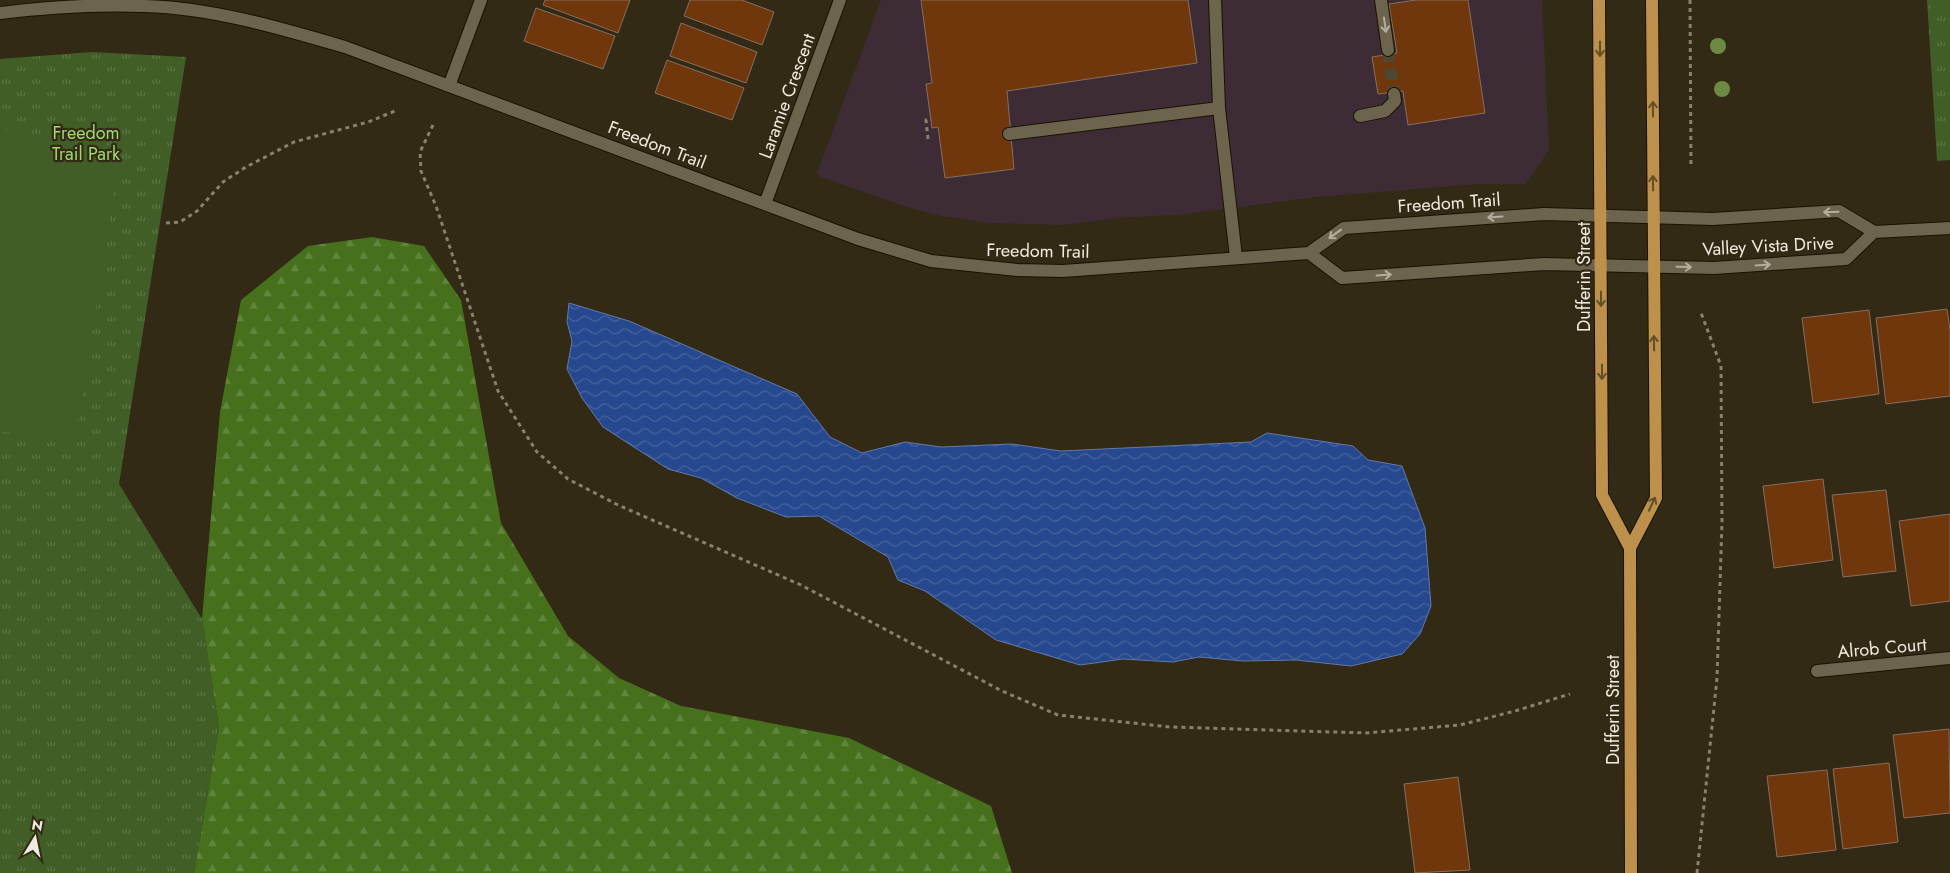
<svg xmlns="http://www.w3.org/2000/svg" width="1950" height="873" viewBox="0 0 1950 873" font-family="Jost,sans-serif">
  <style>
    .commercial { fill: #3d2c36 }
    .grass { fill: url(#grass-tufts) }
    .forest { fill: url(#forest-firs) }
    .garden { fill: #415e27 }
    .water { fill: url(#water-waves); stroke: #6379a6 }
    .building { fill: #71370c; stroke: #856e61 }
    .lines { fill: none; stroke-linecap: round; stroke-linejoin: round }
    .minor-tunnel { stroke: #4e4733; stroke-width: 12; stroke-dasharray: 12 6; stroke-linecap: butt }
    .minor-casing { stroke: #1a1201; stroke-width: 14 }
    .major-casing { stroke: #1a1201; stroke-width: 14 }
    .path { stroke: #878170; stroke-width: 3; stroke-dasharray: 4 4; stroke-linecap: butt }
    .minor { stroke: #6d644e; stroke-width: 12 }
    .major { stroke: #bd904c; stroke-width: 12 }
    .tree { fill: #6d8a45 }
    .oneway { stroke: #b5ae9e }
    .oneway2 { stroke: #634e28 }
    .labels { text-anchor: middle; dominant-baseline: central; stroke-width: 4.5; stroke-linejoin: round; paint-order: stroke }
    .street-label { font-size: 18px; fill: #f0ebdf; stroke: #322a15 }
    .park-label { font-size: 18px; fill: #9ed96d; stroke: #322a15 }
  </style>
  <defs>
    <pattern id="grass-tufts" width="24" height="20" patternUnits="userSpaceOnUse" patternTransform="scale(1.25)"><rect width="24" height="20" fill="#415e27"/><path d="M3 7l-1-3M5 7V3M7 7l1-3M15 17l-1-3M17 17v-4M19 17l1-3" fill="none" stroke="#5d7546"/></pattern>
    <pattern id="forest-firs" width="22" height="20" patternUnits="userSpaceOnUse" patternTransform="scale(1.25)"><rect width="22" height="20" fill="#46701c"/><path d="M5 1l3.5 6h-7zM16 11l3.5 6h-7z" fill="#61853d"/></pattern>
    <pattern id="water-waves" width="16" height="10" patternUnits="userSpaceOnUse" patternTransform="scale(1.25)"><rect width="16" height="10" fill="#26488e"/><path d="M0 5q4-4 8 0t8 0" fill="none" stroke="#46639d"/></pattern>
  </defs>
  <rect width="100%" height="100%" fill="#322a15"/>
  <path class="commercial" d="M881,0H1542L1549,150L1526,184H1480L1315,197L1178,215L1128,217L1063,225L990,223L941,216L904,206L821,177L817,173Z"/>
  <path class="grass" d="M1927,0H1950V160L1937,161Z
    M92,52L186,57L119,484L202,619L219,728L194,873H0V59Z"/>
  <path class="forest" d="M372,237L424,246L461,300L501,523L568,636L619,678L681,706L849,738L991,806L1012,873H194L219,728L202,619L220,412L241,300L308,246Z"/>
  <path class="garden" d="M0,129L121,148L75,443L0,431Z"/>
  <path class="water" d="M569,303L629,321L797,394L830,437L862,453L905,442L941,447L1012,444L1061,451L1251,442L1267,433L1353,446L1368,460L1402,466L1425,528L1431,606L1420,634L1402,654L1351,666L1296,660L1243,661L1199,657L1173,662L1123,659L1080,665L996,640L925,591L898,580L888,557L819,516L786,517L737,498L701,478L668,469L603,427L582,398L567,369L572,341L567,322Z"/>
  <path class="building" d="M545,0H630L618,33L543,5Z
    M690,0H742L774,12L762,45L684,16Z
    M921,0H1188L1197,63L1007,91L1014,169L945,178L938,127L932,128L926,84L932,83Z
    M1416,0H1468L1485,113L1408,125L1403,91L1378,94L1372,57L1397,53L1389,4Z
    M536,8L615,36L603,69L524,41Z
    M681,23L757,52L746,83L670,56Z
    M667,60L744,88L732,120L655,93Z
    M1947,309L1950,330V396L1886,404L1876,318Z
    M1869,310L1879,394L1813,403L1802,318Z
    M1823,479L1833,560L1774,568L1763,486Z
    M1886,490L1896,571L1843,577L1832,495Z
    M1950,514V601L1911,606L1899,521Z
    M1949,729L1950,813L1904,818L1893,735Z
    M1889,763L1898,842L1843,849L1833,769Z
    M1827,770L1836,850L1777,857L1767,776Z
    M1458,777L1470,870L1415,873L1404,784Z"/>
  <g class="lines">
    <path class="minor-tunnel" d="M1388,50L1394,94"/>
    <g class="minor-casing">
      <path id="minor" d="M1215,0L1219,108L1236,257
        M1381,0L1388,50
        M0,13C48,7 96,4 144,6C213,8 280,28 345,47L858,239L931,261L1017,270L1063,271L1309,253L1344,228L1544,214L1713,219L1839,211L1874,232L1950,228
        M449,86L481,0
        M1360,116L1385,111L1395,101L1394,94
        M1009,134L1219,108
        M765,204L840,0
        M1309,253L1342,278L1544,264L1714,268L1846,259L1874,232
        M1817,671L1950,658"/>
    </g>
    <g class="major-casing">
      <path id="major" d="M1599,0L1602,495L1630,548L1631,873
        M1630,548L1656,498L1652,0"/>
    </g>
    <path class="path" d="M1690,0L1691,166
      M433,125L420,152L421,171L436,206L498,391L537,452L568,479L618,505L801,585L1002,691L1058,715L1170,727L1366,733L1460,725L1515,711L1570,694
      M928,139L926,120L931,119
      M166,223L180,222L197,211L223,182L246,167L294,142L368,122L395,111
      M1697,873L1717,678L1722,522L1721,366L1700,310"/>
    <use href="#minor" class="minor"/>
    <use href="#major" class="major"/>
  </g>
  <g class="tree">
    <circle cx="1718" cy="46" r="8"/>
    <circle cx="1722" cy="89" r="8"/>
  </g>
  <defs><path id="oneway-shaft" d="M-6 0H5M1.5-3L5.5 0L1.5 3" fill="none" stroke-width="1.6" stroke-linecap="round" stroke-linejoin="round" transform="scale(1.25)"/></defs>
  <g class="oneway">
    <use href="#oneway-shaft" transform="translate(1385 25) rotate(82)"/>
    <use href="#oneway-shaft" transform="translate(1831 212) rotate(178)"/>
    <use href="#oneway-shaft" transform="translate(1495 217) rotate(176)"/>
    <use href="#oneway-shaft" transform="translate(1335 234) rotate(144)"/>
    <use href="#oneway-shaft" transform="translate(1763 265) rotate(-4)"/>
    <use href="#oneway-shaft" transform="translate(1684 267) rotate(1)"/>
    <use href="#oneway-shaft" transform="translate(1384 275) rotate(-4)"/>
  </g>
  <g class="oneway2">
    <use href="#oneway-shaft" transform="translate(1600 49) rotate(90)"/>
    <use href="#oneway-shaft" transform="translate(1653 109) rotate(-90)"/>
    <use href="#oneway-shaft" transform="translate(1653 183) rotate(-91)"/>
    <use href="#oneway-shaft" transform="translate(1601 299) rotate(90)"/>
    <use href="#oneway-shaft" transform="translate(1654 343) rotate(-91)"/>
    <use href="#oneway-shaft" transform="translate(1602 372) rotate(90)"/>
    <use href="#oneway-shaft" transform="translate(1652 504) rotate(-65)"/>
  </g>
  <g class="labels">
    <g class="street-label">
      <text transform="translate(787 96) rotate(-70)">Laramie Crescent</text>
      <text transform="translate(657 145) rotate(21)">Freedom Trail</text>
      <text transform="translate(1449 203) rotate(-4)">Freedom Trail</text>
      <text transform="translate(1768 246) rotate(-3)">Valley Vista Drive</text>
      <text transform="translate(1038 251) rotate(1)">Freedom Trail</text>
      <text transform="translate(1584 277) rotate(-90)">Dufferin Street</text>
      <text transform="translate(1882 648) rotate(-5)">Alrob Court</text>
      <text transform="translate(1613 710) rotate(-90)">Dufferin Street</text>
    </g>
    <g class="park-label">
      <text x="86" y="133">Freedom<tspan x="86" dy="21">Trail Park</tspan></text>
    </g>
  </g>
  <g transform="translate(35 838) rotate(10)" stroke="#322a15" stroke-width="4" paint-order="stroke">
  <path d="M0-4L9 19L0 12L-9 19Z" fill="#f0ebdf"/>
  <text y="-8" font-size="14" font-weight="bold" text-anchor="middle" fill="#f0ebdf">N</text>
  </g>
</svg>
